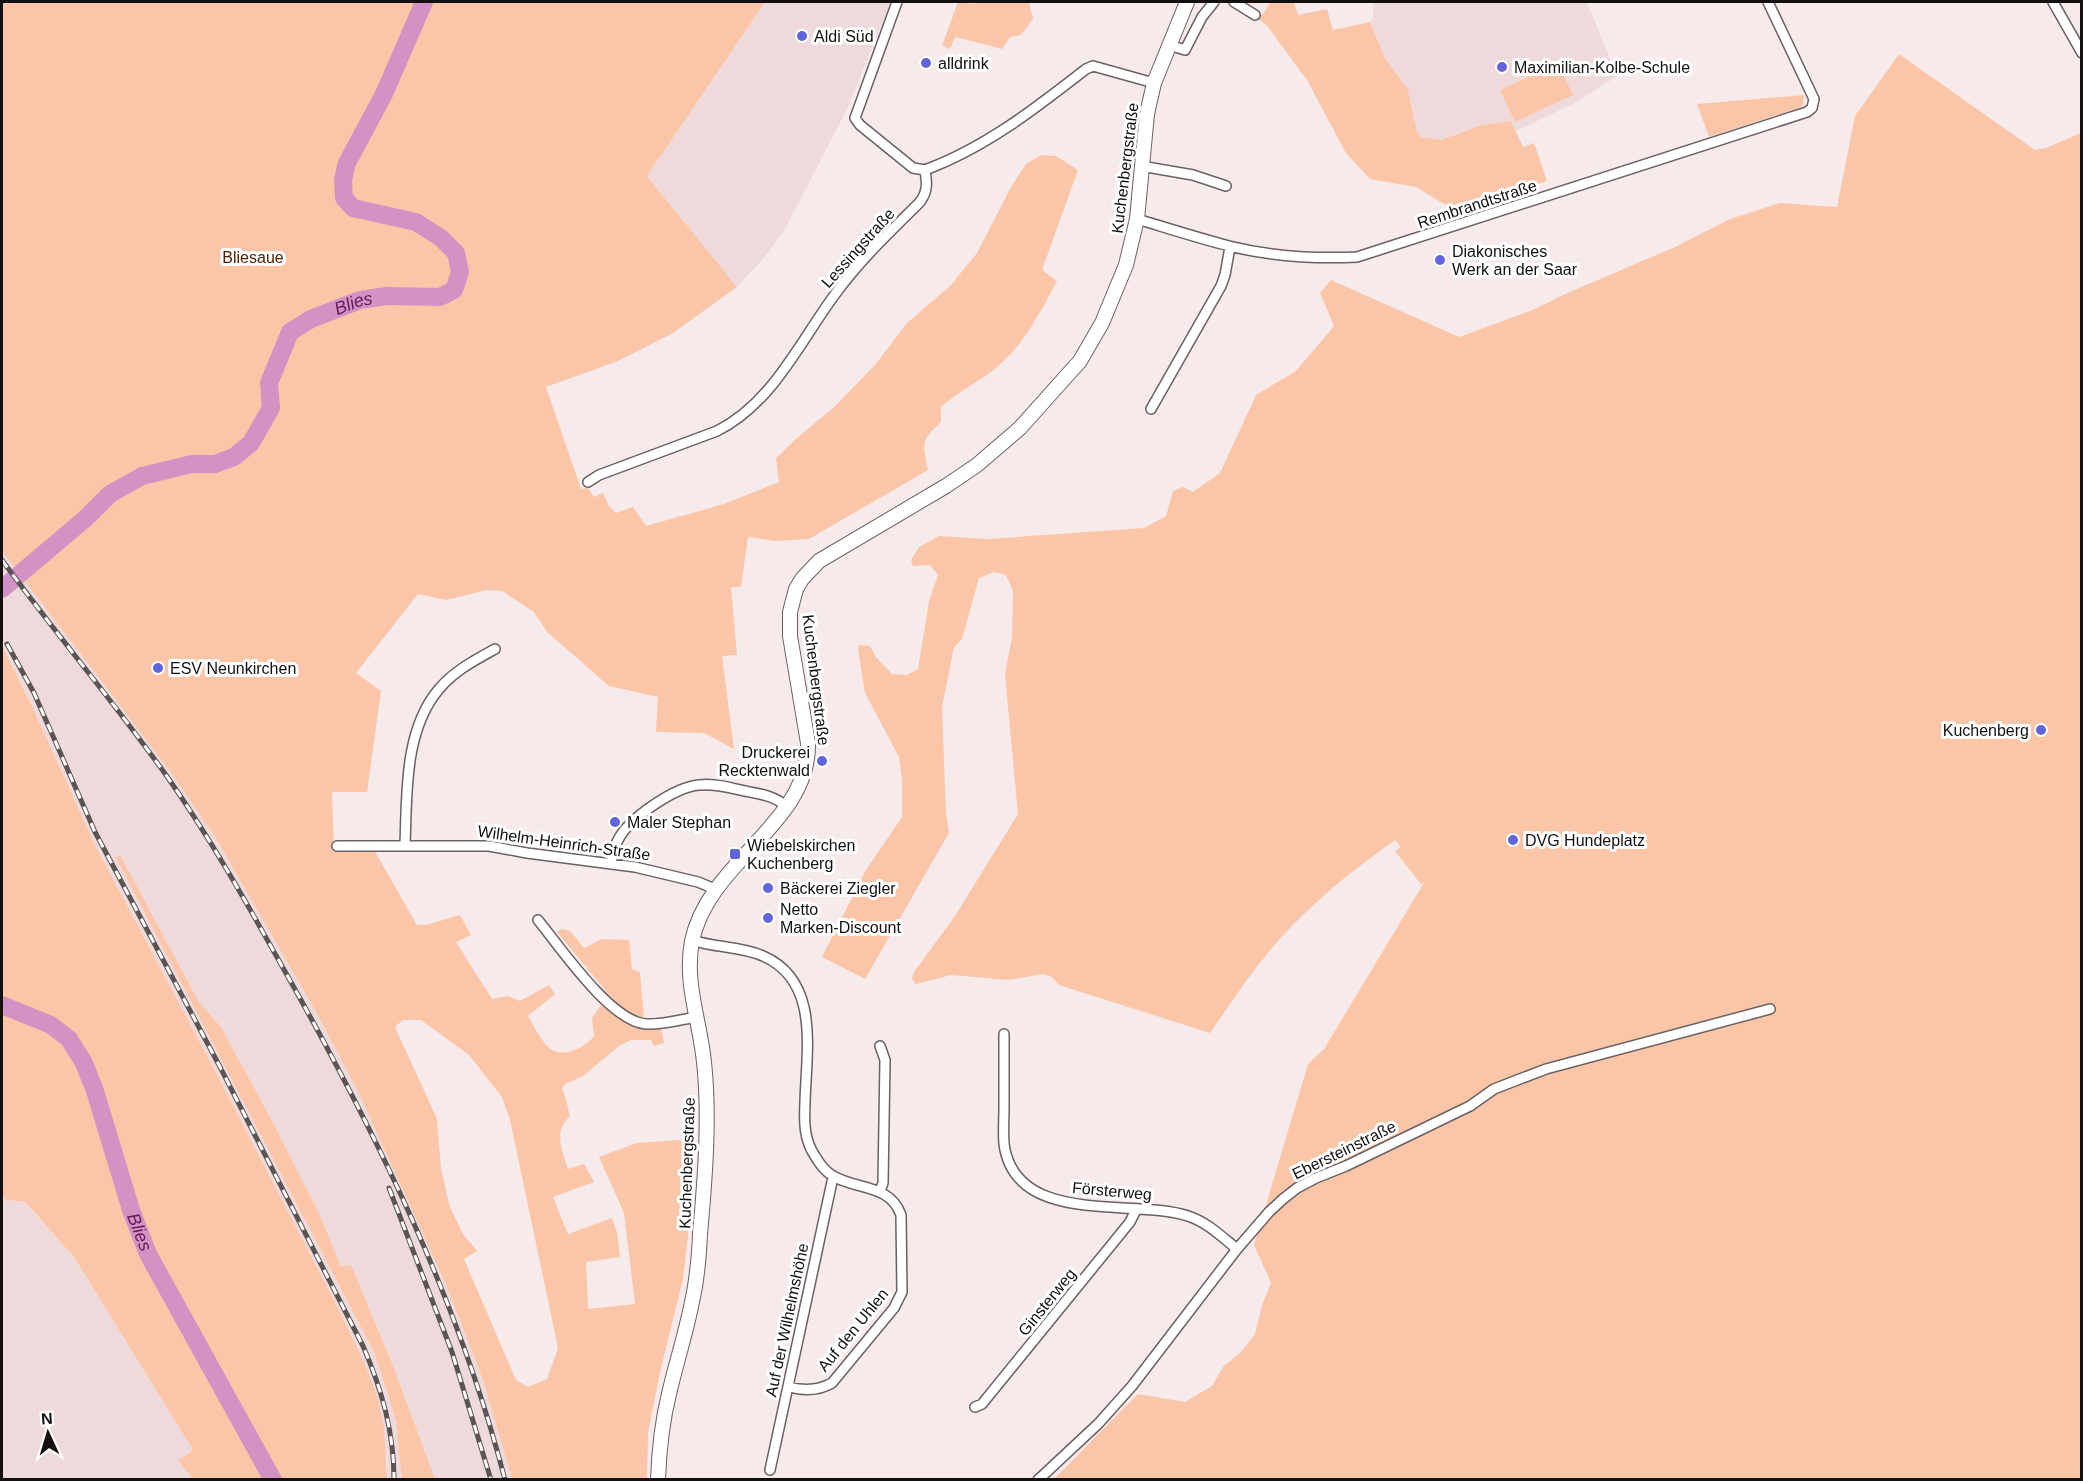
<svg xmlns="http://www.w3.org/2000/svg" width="2083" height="1481" viewBox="0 0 2083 1481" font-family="Helvetica,sans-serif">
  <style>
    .built { fill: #eedadb }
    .green { fill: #fbc6a8; fill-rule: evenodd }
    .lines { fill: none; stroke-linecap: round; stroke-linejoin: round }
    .river { stroke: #d392c4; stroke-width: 18 }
    .street-casing { stroke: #6b6162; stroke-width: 12 }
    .secondary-casing { stroke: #6b6162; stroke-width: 16 }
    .street { stroke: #fff; stroke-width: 9 }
    .secondary { stroke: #fff; stroke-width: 14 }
    .rail-casing { stroke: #5a5454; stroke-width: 5 }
    .rail { stroke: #fff; stroke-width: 3; stroke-dasharray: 9; stroke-linecap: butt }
    .poi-dot { fill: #6264dd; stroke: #fff; stroke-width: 2 }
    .labels { text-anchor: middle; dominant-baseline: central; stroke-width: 6; stroke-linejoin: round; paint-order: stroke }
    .poi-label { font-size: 16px; fill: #141010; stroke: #fff; text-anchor: start }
    .street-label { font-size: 16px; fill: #141010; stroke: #fff }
    .park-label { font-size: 16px; fill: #4e2101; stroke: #fff }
    .water-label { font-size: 18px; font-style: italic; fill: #661b5a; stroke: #fff }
  </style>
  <rect width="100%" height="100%" fill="#f6eaeb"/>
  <path class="built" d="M765,2H891L846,111L786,227L768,253L737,287L647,176Z
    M1373,2H1587L1617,76L1577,102L1516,131L1511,121L1482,125L1441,140L1425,139L1421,137L1417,132L1408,90L1385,58L1370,22L1373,19Z
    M2,551L170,771L215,837L320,1019L360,1096L447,1287L483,1380L512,1479H435L392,1363L351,1265L341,1268L319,1213L270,1117L221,1027L199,1002L120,856L116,858L375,1354L396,1421L402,1459V1479H387V1461L378,1398L365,1364L341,1314L214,1069L95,845L31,704L2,646Z
    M2,1195L7,1200L24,1202L74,1257L193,1450L178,1460L193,1479H2Z"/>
  <path class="green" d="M2,2H765L647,176L737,287L673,333L618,361L546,387L581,489L588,488L594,497L603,493L609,506L616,513L633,507L646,526L724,504L779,482L776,458L797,438L834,407L875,365L907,323L950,286L977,253L1011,187L1026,164L1041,155L1056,156L1078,170L1042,270L1057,281C1040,313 1021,350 991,372C974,384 957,393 941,407V422C920,442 923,442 928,470L809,539L776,541L748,537L741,587H731L737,655L722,656L734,749L704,733L656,732L658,697L609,686L547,632L534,612L502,591L486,590L446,600L418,594L356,673L381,691L367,792H332L334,848H373L417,925H426L460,915L471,935L456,942L492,999L508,996L520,1001L549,985L555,994L528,1016C534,1026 539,1037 547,1046C560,1060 584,1049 594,1036L592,1018L601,1005L633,1026L661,1028L664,1043L654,1046L651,1040H631L619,1046L583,1076L565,1084L562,1089C567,1098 567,1107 570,1116C553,1132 562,1150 568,1169L584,1164L594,1182L553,1197L568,1234L612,1218L617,1232L620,1257L586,1262L588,1309L635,1304L624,1213L599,1157L637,1143L679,1140L693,1148L690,1219L683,1279L661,1368L648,1432L647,1479H512L483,1380L447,1287L360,1096L320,1019L215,837L170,771L2,551ZM403,1020H421L469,1055L502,1097L510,1120L558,1348L547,1379L528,1387L516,1380L464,1259L477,1251L463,1234L450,1207L441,1169L437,1119L395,1027Z
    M958,2L975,4L976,2H1029L1033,19L1021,35L1010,37L1002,49L955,37L950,49L942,46Z
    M1271,2H1294L1298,15L1327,9L1333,30L1370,22L1385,58L1408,90L1417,132L1421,137L1441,140L1482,125L1511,121L1523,147L1534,143L1547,181L1454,210L1416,187L1370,179L1346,153L1307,80L1268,27L1259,19Z
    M1899,54L2035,150L2046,148L2081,133V1479H1054L1138,1394L1185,1402L1212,1386L1223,1367L1241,1352L1255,1334L1262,1305L1271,1283L1254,1245L1308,1064L1324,1049L1425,881L1421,884L1395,851L1401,847L1395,840C1347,874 1300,912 1263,959C1244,982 1227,1009 1210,1033L1059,985L1052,977L1043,974L1009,980L951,975L916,984L912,979L914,972L955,916L1018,814L1005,675L1012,637L1013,591L1006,575L994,572L979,578L962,639L954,647L942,707L946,814L949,833L865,979L822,957L866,870L902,817V781L899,757L865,693L858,649L859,645L870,646L876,657L892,674L907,675L918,669L929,601L938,575L930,565L913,566L911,560L919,547L939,536L988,539L1144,528L1166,516L1173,491L1183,487L1193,492L1220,473L1256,395L1296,371L1334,326L1320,293L1331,280L1459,337L1533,310L1563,295L1675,247L1730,219L1780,203L1837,207L1855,116Z
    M1558,64L1573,95L1515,122L1500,90Z
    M1804,95L1803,105L1799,108L1709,137L1697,104Z
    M2,646L31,704L95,845L214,1069L341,1314L365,1364L378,1398L384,1428L387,1479H193L178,1460L193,1450L74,1257L25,1202L7,1200L2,1195Z
    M120,855L199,1002L221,1027L270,1117L319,1213L341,1267L351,1265L392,1363L435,1479H402L396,1421L375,1354L116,858Z
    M562,929L570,931L584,948L602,939L629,940L632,969L640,972L644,1017H635L621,1009L557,932Z"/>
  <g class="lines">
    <g class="river">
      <path id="s1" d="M2,589L86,518L110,494L142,476L192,464H215L234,457L251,443L271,408L269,383L290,332L311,319L360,300L387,296L440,297L454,290L460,272L456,253L441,238L416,222L353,208L344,198L343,180L347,163L384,94L424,2"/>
      <path id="s2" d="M2,1005L51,1025L69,1039L84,1063L95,1091L131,1210L148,1254L273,1480"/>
    </g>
    <g class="street-casing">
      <path id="street" d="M897,2L855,118L860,125L913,168L925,170
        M1234,2L1255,15
        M2053,2L2082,53
        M1169,45L1185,50L1202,17L1214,2
        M1141,166L1193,175L1226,186
        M925,170C985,148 1036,108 1086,69L1093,66L1154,83
        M1137,219C1167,228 1198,238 1229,246C1270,256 1315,259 1357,257L1807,112L1812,108L1814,99L1768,2
        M1151,409L1221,286L1225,275L1230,247
        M588,482L599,475L717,431C773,403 800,341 836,293C860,260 891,231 920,202C928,191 927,183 925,170
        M405,845C407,794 404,730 439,689C454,671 475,660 495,649
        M337,846H489L527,853L635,867L698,882L715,889
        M611,863C613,855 614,847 618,840C629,818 675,787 699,785C715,783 730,788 745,791C761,794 775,796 787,807
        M538,920C560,947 611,1022 646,1024C662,1025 680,1020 696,1017
        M692,940C715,948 741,946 763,956C821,981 806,1052 805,1103C804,1122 804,1140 815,1156C819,1163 826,1172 833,1176C857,1190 890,1184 901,1215L902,1292L894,1308L832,1383C818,1391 804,1391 789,1387
        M1004,1034C1004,1059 1004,1083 1004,1107C1004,1119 1003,1132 1004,1144C1015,1227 1134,1198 1188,1216C1207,1222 1222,1237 1237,1249
        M880,1046L885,1060L883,1183L880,1191
        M975,1407L982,1404L1130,1222L1136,1210
        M770,1470L833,1177
        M1038,1480L1098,1424L1132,1386L1237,1249L1269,1212L1283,1199L1297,1188L1316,1178L1346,1166L1470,1106L1494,1089L1546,1069L1770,1009"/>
    </g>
    <g class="secondary-casing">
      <path id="secondary" d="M658,1480C659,1451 662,1422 669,1394C676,1363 686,1333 692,1302C697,1280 699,1257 700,1234C705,1179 710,1117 704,1062C700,1021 684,983 692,941C709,860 810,824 808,743L790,636V612L796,589L802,579L819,561L946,486L977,465L1020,428L1080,361L1102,323L1126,265L1137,219L1147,114L1154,83L1187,2"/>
    </g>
    <use href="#street" class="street"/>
    <use href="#secondary" class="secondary"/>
    <g class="rail-casing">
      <path id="rail" d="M2,560C55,633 114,702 166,775C211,839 249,907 287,975C377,1135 459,1301 505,1480
        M7,644L34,693L95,832L219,1065L363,1346C382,1390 394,1432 394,1480
        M389,1188L452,1352L491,1480"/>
    </g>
    <use href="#rail" class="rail"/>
  </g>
  <g class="poi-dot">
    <circle cx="802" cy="36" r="6"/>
    <circle cx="926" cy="63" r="6"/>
    <circle cx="1502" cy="67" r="6"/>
    <circle cx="1440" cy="260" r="6"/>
    <circle cx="158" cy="668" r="6"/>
    <circle cx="2041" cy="730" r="6"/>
    <circle cx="822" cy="761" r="6"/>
    <circle cx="615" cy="822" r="6"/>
    <circle cx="1513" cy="840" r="6"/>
    <rect x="729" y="848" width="12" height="12" rx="3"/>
    <circle cx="768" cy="888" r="6"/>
    <circle cx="768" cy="918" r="6"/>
  </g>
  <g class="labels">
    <g class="poi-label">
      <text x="814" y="36">Aldi Süd</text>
      <text x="938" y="63">alldrink</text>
      <text x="1514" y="67">Maximilian-Kolbe-Schule</text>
      <text x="1452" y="251">Diakonisches<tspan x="1452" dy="18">Werk an der Saar</tspan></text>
      <text x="170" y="668">ESV Neunkirchen</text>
      <text x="2029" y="730" text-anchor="end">Kuchenberg</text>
      <text x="810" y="752" text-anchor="end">Druckerei<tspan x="810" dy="18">Recktenwald</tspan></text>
      <text x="627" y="822">Maler Stephan</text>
      <text x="1525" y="840">DVG Hundeplatz</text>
      <text x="747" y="845">Wiebelskirchen<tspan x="747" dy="18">Kuchenberg</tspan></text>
      <text x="780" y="888">Bäckerei Ziegler</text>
      <text x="780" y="909">Netto<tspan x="780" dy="18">Marken-Discount</tspan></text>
    </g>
    <g class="street-label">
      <text transform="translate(1125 168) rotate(-83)">Kuchenbergstraße</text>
      <text transform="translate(1477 204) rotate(-18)">Rembrandtstraße</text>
      <text transform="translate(858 248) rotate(-48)">Lessingstraße</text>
      <text transform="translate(816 680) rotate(83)">Kuchenbergstraße</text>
      <text transform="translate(564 843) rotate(8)">Wilhelm-Heinrich-Straße</text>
      <text transform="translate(1344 1150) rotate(-26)">Ebersteinstraße</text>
      <text transform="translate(687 1163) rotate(-88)">Kuchenbergstraße</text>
      <text transform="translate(1112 1191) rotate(5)">Försterweg</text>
      <text transform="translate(1047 1302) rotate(-51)">Ginsterweg</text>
      <text transform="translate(787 1320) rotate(-78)">Auf der Wilhelmshöhe</text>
      <text transform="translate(853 1330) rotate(-51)">Auf den Uhlen</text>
    </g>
    <g class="park-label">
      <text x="253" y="257">Bliesaue</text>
    </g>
    <g class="water-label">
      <text stroke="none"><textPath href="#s1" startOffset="488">Blies</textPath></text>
      <text stroke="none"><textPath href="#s2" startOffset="282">Blies</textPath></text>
    </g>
  </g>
  <rect width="2083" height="1481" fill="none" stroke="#141010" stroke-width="6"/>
  <g transform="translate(48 1433) rotate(356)" stroke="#ffffff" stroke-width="4.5" paint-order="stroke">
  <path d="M0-4.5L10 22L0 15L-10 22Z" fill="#141010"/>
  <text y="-9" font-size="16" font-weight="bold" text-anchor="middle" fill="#141010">N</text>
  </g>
</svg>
